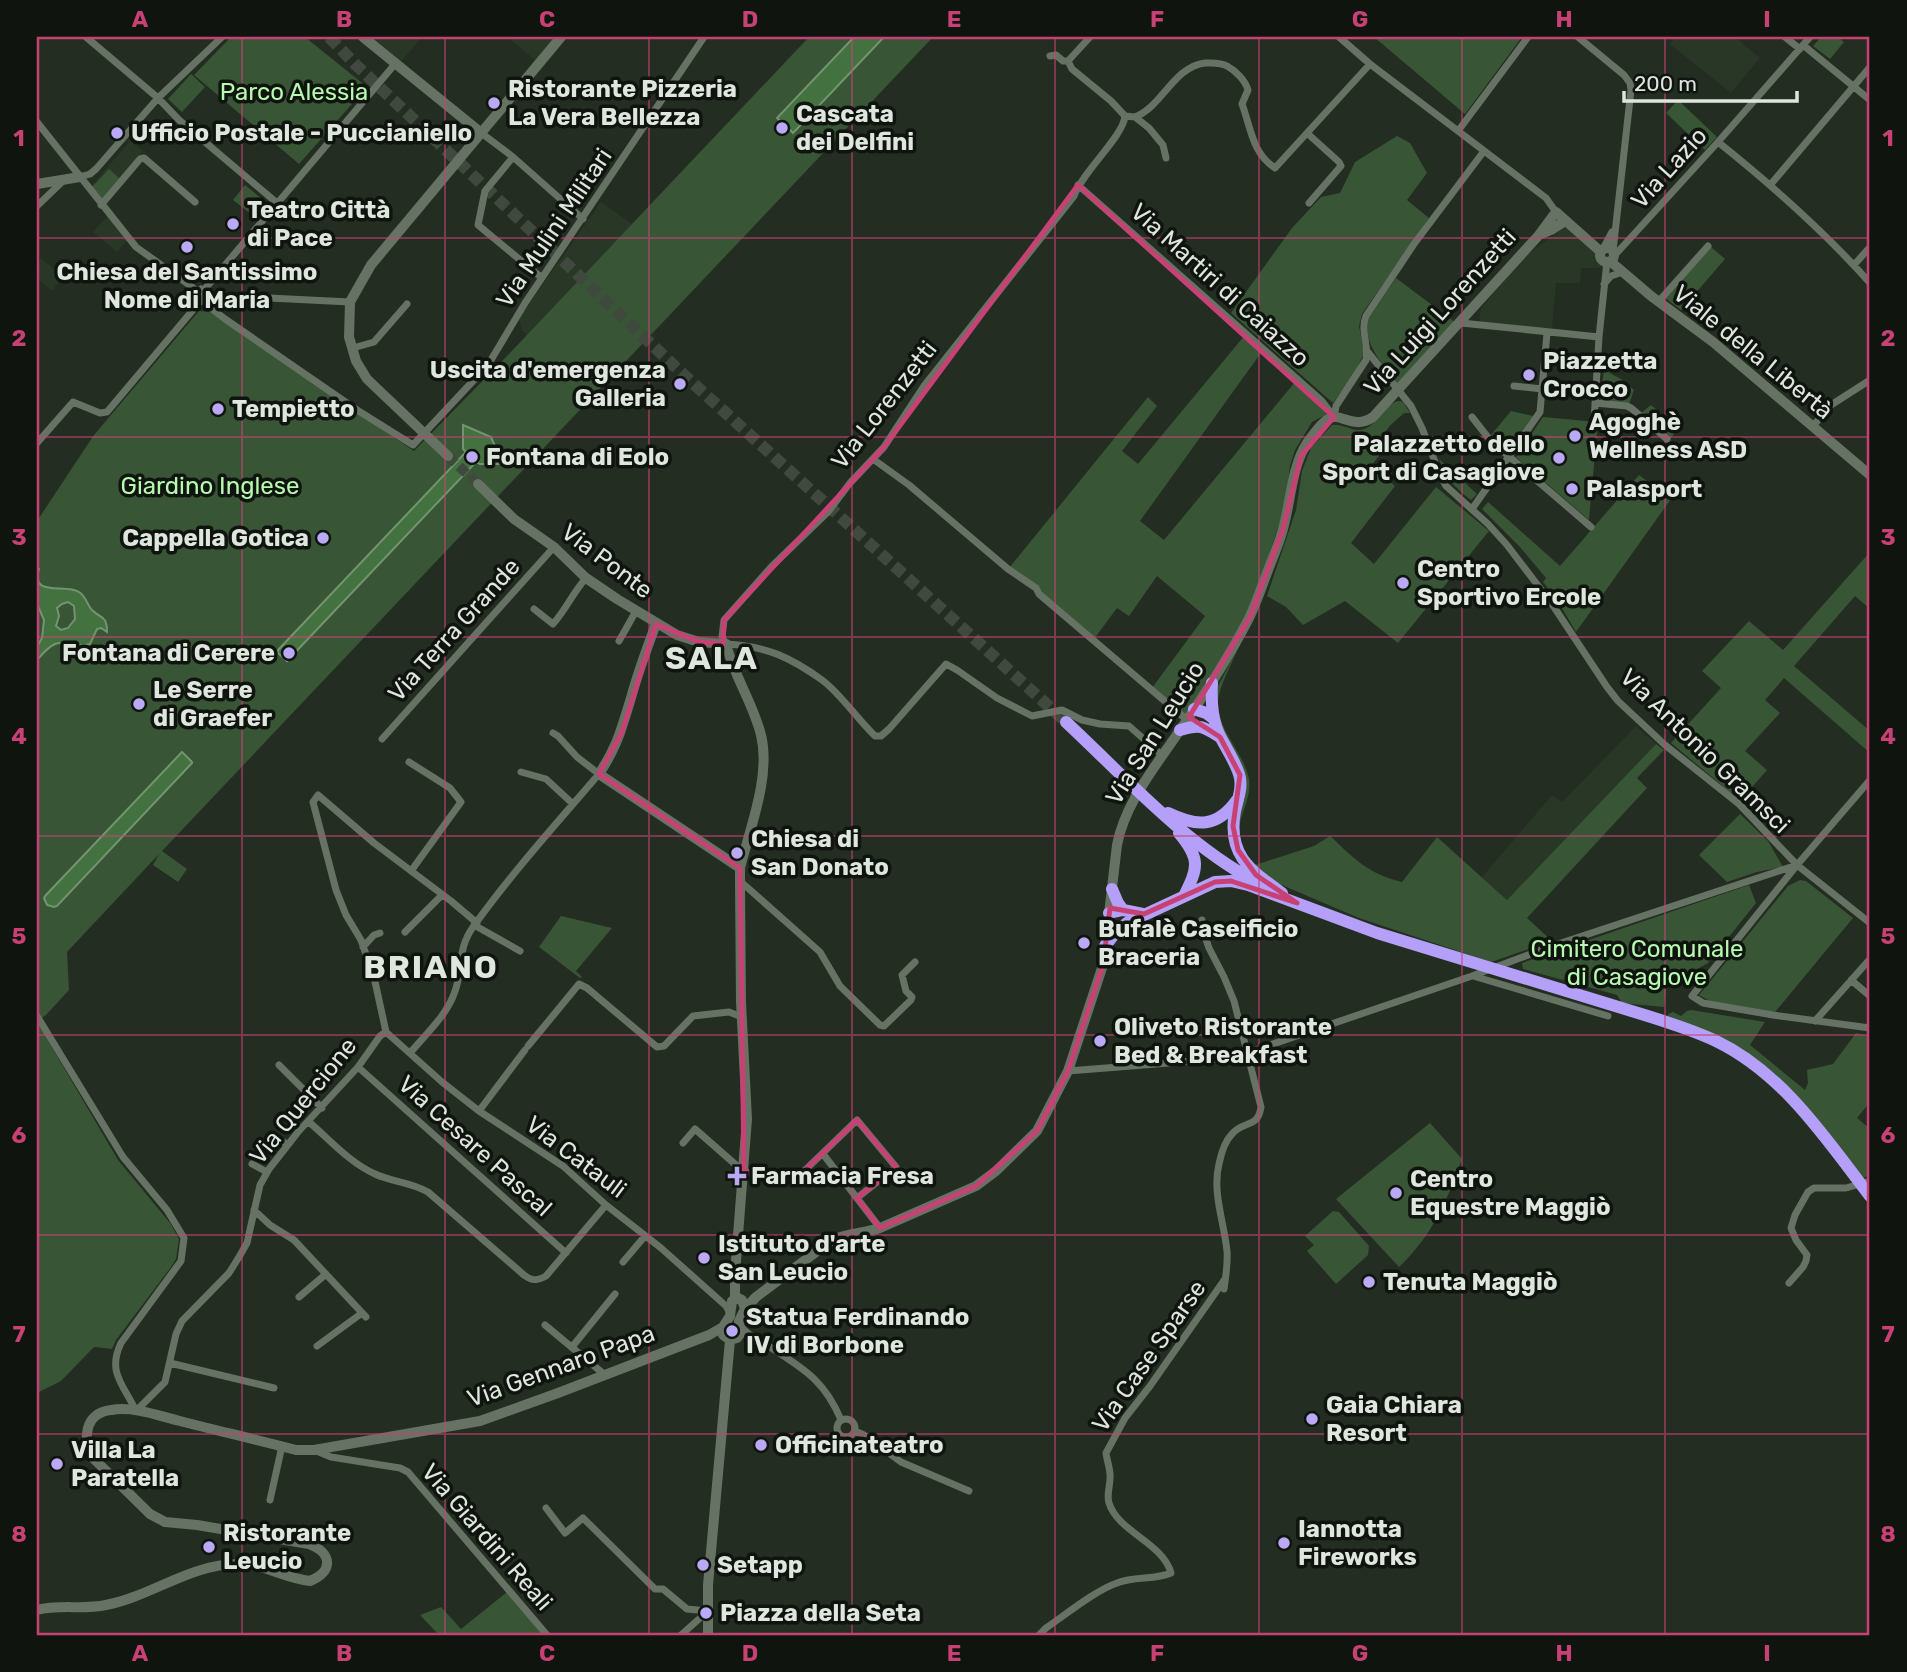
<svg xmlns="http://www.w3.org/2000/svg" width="1907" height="1672" viewBox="0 0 1907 1672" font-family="Rubik,sans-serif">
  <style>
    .built { fill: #283726 }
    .green { fill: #385635 }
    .water { fill: #447140; stroke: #72946f; stroke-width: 2; fill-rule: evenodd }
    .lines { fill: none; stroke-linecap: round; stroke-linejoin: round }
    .secondary-tunnel { stroke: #3f493d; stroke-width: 10; stroke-dasharray: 10 5; stroke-linecap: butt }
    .highway-tunnel { stroke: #3f493d; stroke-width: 12; stroke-dasharray: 12 6; stroke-linecap: butt }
    .street { stroke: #667264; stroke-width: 7 }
    .secondary { stroke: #667264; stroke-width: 10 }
    .highway { stroke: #b4a0f8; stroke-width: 12 }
    .marked { fill: none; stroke: #c84175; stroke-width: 5; stroke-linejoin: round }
    .grid { fill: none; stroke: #c84175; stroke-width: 2; stroke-opacity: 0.55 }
    .poi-dot { fill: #baaaf6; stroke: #0f140f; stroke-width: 2.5 }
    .labels { text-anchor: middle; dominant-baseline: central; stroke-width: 7; stroke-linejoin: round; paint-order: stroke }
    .poi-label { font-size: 24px; font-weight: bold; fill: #dfe6de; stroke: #0f140f; text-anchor: start }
    .park-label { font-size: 24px; fill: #b6f9af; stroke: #0f140f }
    .street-label { font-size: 24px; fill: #dfe6de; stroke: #0f140f }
    .district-label { font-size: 32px; font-weight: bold; letter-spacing: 2px; fill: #dfe6de; stroke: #0f140f }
    .neatline { fill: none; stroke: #c84175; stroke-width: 2.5 }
    .grid-label { font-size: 23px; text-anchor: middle; font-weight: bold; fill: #c84175 }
  </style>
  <rect width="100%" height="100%" fill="#232d21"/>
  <path class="built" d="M371,37H422L401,62Z
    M507,37H555L535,60Z
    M1676,37H1735L1760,58L1731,93L1670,44Z
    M130,141L143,151L102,199L91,186Z
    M601,202L632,224L527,335L522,331L519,318Z
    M109,214L129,239L117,252L93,232Z
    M1566,226L1596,253L1602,268H1581L1580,283H1556L1552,329L1481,322L1479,318L1481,309L1506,277L1527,255Z
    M41,258L63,277L52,291L37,278V265Z
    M1636,726L1656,744L1507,900L1482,877L1552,795L1562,802Z"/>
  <path class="green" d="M231,37H305L367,87L299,164L194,75Z
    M809,37H933L162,851L187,869L178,882L153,865L159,854L67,952L69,990L46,1015L37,1021V521L94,435L199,311L212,312L414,451L508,355Z
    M1374,37H1522L1465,114Z
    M1821,37H1838L1844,42L1830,59L1813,46Z
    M191,74L205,87L182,112L168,99Z
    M1678,100L1717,137L1705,150L1666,113Z
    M1397,136L1410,143L1427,173L1407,200L1429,218L1362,314L1359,326L1364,354L1354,374L1333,403L1231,313L1292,228L1321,197L1340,193L1355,162Z
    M109,169L119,178L102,199L92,187Z
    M245,185L268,204L256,218L233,200Z
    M1711,247L1725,259L1681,310L1665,298Z
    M1396,278L1456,323L1399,386C1385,367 1361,343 1369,318Z
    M1245,335L1263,350L1140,521L1164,540L1295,382L1321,405L1327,414L1312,422L1295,450L1290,466L1286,499L1280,522L1260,581L1235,637L1185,715L1152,688L1205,616L1157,576L1129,616L1117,608L1094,639L1009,568L1148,397L1157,406L1122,451L1138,464Z
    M1604,370L1621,379L1634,390L1629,404L1600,401Z
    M1399,401L1403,402L1410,413H1404C1390,426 1380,431 1382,452L1371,466L1395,486L1351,543L1374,564L1436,487L1489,531L1398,643L1345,601L1303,625L1286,607L1267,596L1296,510L1302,471L1311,448L1332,425C1343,423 1353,433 1364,429C1379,424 1384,403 1399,401Z
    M1651,405L1679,428L1670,439L1641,413Z
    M1511,411L1533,416L1509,451L1491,435Z
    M1543,417L1598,422L1589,520L1516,457Z
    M1439,459L1477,494L1471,500C1456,489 1445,477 1439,459Z
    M1639,475L1671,499L1576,632L1556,598L1543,582L1546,578L1520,547L1482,509L1488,502L1560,566Z
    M1870,552V609L1855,596L1794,666L1870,731V753L1784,678L1765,700L1780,713L1745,751L1767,770L1739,802L1718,782L1671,743L1721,688L1702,671L1749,621L1783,650Z
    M1240,644C1234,660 1217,689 1218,705C1219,732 1244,753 1249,779C1253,803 1231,824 1241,848C1243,854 1249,860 1252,866L1314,846L1330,836C1356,860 1367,873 1402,882L1437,837L1507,900L1656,744L1664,750L1637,778L1647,788L1527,918L1552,941L1491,962L1359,918L1270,880L1257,871L1238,846L1237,823L1245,798L1246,780L1242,767L1215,715L1214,702L1218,686Z
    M1740,814L1768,841L1783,867L1757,872L1727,882L1699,855Z
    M1800,880L1806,881L1853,918L1775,1012L1710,1001L1699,995L1788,886Z
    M1749,885L1756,903L1708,963L1666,987L1664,1007L1622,1003L1617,995L1523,969L1522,963Z
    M561,916L612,928L576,971L582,977L580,978L539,947Z
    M1691,1010L1765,1022L1750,1045L1805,1090L1808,1083L1807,1070L1833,1064L1856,1033L1870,1036V1102L1857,1118L1870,1129V1174L1864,1178L1777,1077L1668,1017V1014L1673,1012L1681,1016L1687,1011Z
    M37,1022L118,1160L170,1223L179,1239L176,1259L171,1267L116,1340L112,1349L94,1347L61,1381L37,1393Z
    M1430,1123L1462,1159C1447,1201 1432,1236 1399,1267L1336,1199Z
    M1333,1211L1339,1212L1369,1246L1368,1255L1336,1284L1307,1251L1314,1245L1305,1236Z
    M507,1592L543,1635H439L420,1615L441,1607L461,1629Z"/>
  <path class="water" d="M854,37H884L793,133L790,130L783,129L780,125V121L777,118Z
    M463,425L491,437L503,464H480L476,462L287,661L277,652L279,649L466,452L463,449Z
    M37,567L39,569C30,598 66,583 79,592C86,596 87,605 92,610C101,619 107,615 107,632L101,628L97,629L90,644C62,651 63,629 37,660V647L42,638L44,620L37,604ZM68,602L74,606L75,619L68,628L61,630L56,626L59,616L57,608L62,604Z
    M182,752L192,762V763L57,906L54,907L47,905L44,898L46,895Z"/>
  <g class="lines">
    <path class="secondary-tunnel" d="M448,456L478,484"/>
    <path class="highway-tunnel" d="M329,37L356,65L684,375L1066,722"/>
    <path class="street" d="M86,37L158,98L179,120L277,203
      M1339,37L1370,64L1546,198L1556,212
      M1578,37L1624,75L1630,83L1631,90L1613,251
      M1785,37L1800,49
      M1803,45L1870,100
      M1050,56L1056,55L1063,61H1068
      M1068,61L1072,69L1111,101L1125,116L1135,117L1149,128L1163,145L1166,158
      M1068,61L1090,37
      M1125,116C1123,137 1083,171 1074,196L924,386L884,447L850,483L828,512L772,566L724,620L722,637L726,644C766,646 790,657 822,680C840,693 858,720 875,736H881L889,729L946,664L957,670L997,698L1032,716L1062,710L1082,720L1100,724L1129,726L1163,756
      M1135,117C1163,106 1173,67 1205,63C1212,63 1220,62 1227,66C1236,71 1245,80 1248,90L1242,104C1251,128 1252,153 1275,168L1370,64
      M37,122L136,247L199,292
      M1458,131L1528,37
      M480,132L513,157L583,219
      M1307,133L1339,162L1341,166L1309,203
      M1718,142C1773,186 1824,231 1870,283
      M513,157L485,191L478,225L542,278
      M80,177L90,174L96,169L158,98L222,37
      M1771,184L1870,67
      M1078,185L1321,400L1334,417
      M101,205L140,159L144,158L195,202
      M37,206L63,181
      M1603,249L1612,232
      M1614,256L1718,142L1810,37
      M1854,265L1870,247
      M1604,284L1611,276L1623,272
      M204,290L395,64
      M206,295L350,302
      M203,298L205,297L206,293L201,289L199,293L207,305L225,319L357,410L413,445L488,365L525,303L704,37
      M1659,301L1708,246
      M1461,323L1599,337
      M353,348L374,342L407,304
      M1367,351L1411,406L1422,428L1440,475L1446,486L1488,524L1507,545L1552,604L1607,687L1618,701L1665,745L1739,804L1797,865L1870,923
      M1514,386L1542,389
      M1595,403L1627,406L1631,408L1667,439
      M1334,417L1336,406L1366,360C1369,344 1360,331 1366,316L1414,244L1484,151
      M1472,417L1490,440L1591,527
      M1594,421L1599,337L1607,261
      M1813,426L1831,405L1870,380
      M37,443L73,402L100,413L107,412L203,298
      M873,459L909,485L1008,569L1036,588L1039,594L1187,720
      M1472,509L1540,412L1547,333
      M534,609L553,624C567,608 572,594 586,578
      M619,641L636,611
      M382,739L554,547
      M409,762L450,788L461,802L411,871
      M521,772L546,779L573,804
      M1870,780L1797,865L1692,996L1703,1003L1773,1015L1870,1028
      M740,881L820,952L840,986L880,1025L884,1026L911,1000L912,997L906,991L902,975L915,962
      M1202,920V928L1209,948L1224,977L1234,1001L1261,1107C1258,1129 1243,1120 1232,1134C1225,1141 1221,1154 1219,1164C1212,1192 1224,1222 1227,1251C1228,1263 1226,1276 1224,1289
      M477,923L451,901L374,843L318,795L313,802L336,890L346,915L361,940L374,977L386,1032L442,1082L479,1111L563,1166L606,1205L661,1248L726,1306L730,1313
      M474,925L520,951
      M405,932L442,895
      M363,947L374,935L380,933
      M1473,976L1608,1016
      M1851,980L1870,996
      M37,1016L123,1157L167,1210L184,1238L181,1261L121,1343C107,1372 123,1384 136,1411L165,1382L176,1334L182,1321L229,1273L239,1257L247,1243L260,1185L269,1169L298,1132L358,1067L380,1036L386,1032
      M1815,1021L1870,959
      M528,1046L579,984L587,988L657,1047L664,1046L693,1016L729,1012L742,1017
      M410,1053C425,1035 446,1016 454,994C464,970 456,951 473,927C511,874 556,824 599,774L577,757L558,736L553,733
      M279,1065L322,1108
      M358,1067L566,1253
      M1068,1071L1232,1058L1472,976L1552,946L1797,865
      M479,1111L525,1050
      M309,1122C329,1139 350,1163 375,1174C392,1182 411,1182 428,1192L524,1275C532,1281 537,1281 546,1276L606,1205
      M683,1143L695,1129L744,1172L787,1176L800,1175L857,1120L896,1167L857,1198
      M260,1147L264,1142L271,1144L282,1141L288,1145
      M823,1154L880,1228
      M252,1164L267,1172
      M254,1210L270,1225L294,1240L366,1317
      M623,1262L645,1236
      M1789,1283L1803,1267L1806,1261L1807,1255L1796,1240L1791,1228L1795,1215L1808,1192L1814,1188H1846L1870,1181
      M299,1297L326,1274
      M739,1324C747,1335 759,1341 770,1347C804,1369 825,1381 841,1420
      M545,1325L605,1375
      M317,1346L362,1313
      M572,1347L615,1294
      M170,1363L274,1388
      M837 1428a9 9 0 1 1 18 0a9 9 0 1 1-18 0Z
      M855,1431L864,1435L901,1462L969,1491
      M314,1450L331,1457L400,1468L408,1472L547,1635
      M270,1500L282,1446
      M546,1508L565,1533L583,1518L655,1589H663L687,1609L708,1611
      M681,1635L708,1611
      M1039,1635L1046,1628C1065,1615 1096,1590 1117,1583C1134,1576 1155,1580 1171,1573C1163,1543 1118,1532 1109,1503C1106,1494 1111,1484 1110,1475C1110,1468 1107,1461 1106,1453L1125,1418L1150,1386L1225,1279"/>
    <path class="secondary" d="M363,37L480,132
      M37,184L80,177
      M1539,235L1551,230L1565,221
      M1600 255a7 7 0 1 1 14 0a7 7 0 1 1-14 0Z
      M1610,261L1651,296L1713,342L1870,475
      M448,456L367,379L356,361L349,337L350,302L371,265L561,37
      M478,484L514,519L554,547L586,578L617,599L677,635L699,642L726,644C734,676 753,703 761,735C771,776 750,828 740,868V881L741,1002L747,1119L735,1274V1299
      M656,624C647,648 638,672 631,698C621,730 618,745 599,774L740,868
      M738,1298L742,1300L745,1309L739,1321L740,1334L737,1338L730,1340L723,1335V1327L730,1316L732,1301Z
      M745,1309L756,1297L832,1240C847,1233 865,1233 880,1228L976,1186L996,1171L1037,1131L1068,1071L1103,965L1117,845C1125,803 1155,767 1178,733C1203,697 1228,659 1248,620C1257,602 1263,583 1270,565C1275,552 1281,539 1284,525C1291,499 1292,466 1307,443C1312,436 1321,423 1328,419C1341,411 1352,431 1373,417L1539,235L1556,212L1601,252
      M37,1610C59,1604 83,1610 106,1605C152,1596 190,1564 238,1564C265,1564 284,1578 310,1581C333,1572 333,1553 309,1544L197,1525L165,1522L150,1514L94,1459C82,1440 84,1413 111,1410C134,1406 159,1416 180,1421C219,1431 258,1440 296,1450H314L480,1421L558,1393L709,1335L723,1327
      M708,1635V1585L730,1340"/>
    <path class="highway" d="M1212,683C1211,703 1212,722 1222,740C1228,751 1235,762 1239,774C1243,786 1238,799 1235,811C1227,855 1250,870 1282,893
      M1194,709L1206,713L1214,719
      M1066,722C1126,778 1183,842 1256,882
      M1180,730C1200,724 1203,726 1220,737
      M1168,813C1197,827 1217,828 1237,800
      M1179,833C1201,859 1198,868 1184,896
      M1112,889L1118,903L1123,910
      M1109,913L1123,910L1143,914
      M1105,946L1116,932L1127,923L1215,882L1231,881L1248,885L1377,933L1651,1017C1673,1024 1695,1031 1716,1041C1784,1074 1826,1139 1870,1196"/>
  </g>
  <path class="marked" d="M1078,185L1334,417L1301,456L1283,529L1250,617L1189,717L1220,737L1240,775L1233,826L1238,850L1256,875L1297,903L1231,881L1215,882L1144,914L1110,908L1103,965L1068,1071L1037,1131L976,1186L880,1228L857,1198L896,1167L857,1120L800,1175L744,1172L740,868L599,774L622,732L656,624L699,642L723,644L724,620L884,447Z"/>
  <path class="grid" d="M242,37V1635M445,37V1635M649,37V1635M852,37V1635M1055,37V1635M1259,37V1635M1462,37V1635M1665,37V1635M37,238H1870M37,437H1870M37,637H1870M37,836H1870M37,1035H1870M37,1235H1870M37,1434H1870"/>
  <g class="poi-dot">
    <circle cx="494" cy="103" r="7"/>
    <circle cx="782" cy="128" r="7"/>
    <circle cx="117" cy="133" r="7"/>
    <circle cx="233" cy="224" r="7"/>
    <circle cx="187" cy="247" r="7"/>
    <circle cx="1529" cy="375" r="7"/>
    <circle cx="680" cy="384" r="7"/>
    <circle cx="218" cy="409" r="7"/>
    <circle cx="1575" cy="436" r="7"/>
    <circle cx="472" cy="457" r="7"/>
    <circle cx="1559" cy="458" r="7"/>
    <circle cx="1572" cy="489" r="7"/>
    <circle cx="323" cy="538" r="7"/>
    <circle cx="1403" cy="583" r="7"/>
    <circle cx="289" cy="653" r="7"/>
    <circle cx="139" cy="704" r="7"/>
    <circle cx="737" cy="853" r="7"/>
    <circle cx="1084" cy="943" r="7"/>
    <circle cx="1100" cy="1041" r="7"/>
    <path d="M733.5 1165.5h7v7h7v7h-7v7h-7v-7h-7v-7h7z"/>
    <circle cx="1396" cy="1193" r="7"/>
    <circle cx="704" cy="1258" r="7"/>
    <circle cx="1369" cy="1282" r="7"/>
    <circle cx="732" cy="1331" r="7"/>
    <circle cx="1312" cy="1419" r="7"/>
    <circle cx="761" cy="1445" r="7"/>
    <circle cx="57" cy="1464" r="7"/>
    <circle cx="1284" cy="1543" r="7"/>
    <circle cx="209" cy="1547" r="7"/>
    <circle cx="703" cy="1565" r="7"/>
    <circle cx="706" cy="1613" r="7"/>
  </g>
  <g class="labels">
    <g class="poi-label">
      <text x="508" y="89">Ristorante Pizzeria<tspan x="508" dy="28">La Vera Bellezza</tspan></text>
      <text x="796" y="114">Cascata<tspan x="796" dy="28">dei Delfini</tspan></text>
      <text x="131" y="133">Ufficio Postale - Puccianiello</text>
      <text x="247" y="210">Teatro Città<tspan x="247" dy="28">di Pace</tspan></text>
      <text x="187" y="272" text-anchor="middle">Chiesa del Santissimo<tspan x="187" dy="28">Nome di Maria</tspan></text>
      <text x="1543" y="361">Piazzetta<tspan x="1543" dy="28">Crocco</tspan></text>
      <text x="666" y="370" text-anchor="end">Uscita d'emergenza<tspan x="666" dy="28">Galleria</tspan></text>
      <text x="232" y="409">Tempietto</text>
      <text x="1589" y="422">Agoghè<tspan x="1589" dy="28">Wellness ASD</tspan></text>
      <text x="1545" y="444" text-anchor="end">Palazzetto dello<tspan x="1545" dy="28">Sport di Casagiove</tspan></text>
      <text x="486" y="457">Fontana di Eolo</text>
      <text x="1586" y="489">Palasport</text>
      <text x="309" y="538" text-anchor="end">Cappella Gotica</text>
      <text x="1417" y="569">Centro<tspan x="1417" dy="28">Sportivo Ercole</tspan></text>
      <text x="275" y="653" text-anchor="end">Fontana di Cerere</text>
      <text x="153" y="690">Le Serre<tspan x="153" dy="28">di Graefer</tspan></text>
      <text x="751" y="839">Chiesa di<tspan x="751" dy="28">San Donato</tspan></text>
      <text x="1098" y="929">Bufalè Caseificio<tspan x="1098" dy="28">Braceria</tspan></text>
      <text x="1114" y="1027">Oliveto Ristorante<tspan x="1114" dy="28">Bed &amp; Breakfast</tspan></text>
      <text x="751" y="1176">Farmacia Fresa</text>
      <text x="1410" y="1179">Centro<tspan x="1410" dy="28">Equestre Maggiò</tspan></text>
      <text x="718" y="1244">Istituto d'arte<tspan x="718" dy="28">San Leucio</tspan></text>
      <text x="1383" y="1282">Tenuta Maggiò</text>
      <text x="746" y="1317">Statua Ferdinando<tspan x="746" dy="28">IV di Borbone</tspan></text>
      <text x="1326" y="1405">Gaia Chiara<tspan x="1326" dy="28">Resort</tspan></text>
      <text x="775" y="1445">Officinateatro</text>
      <text x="71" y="1450">Villa La<tspan x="71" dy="28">Paratella</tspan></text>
      <text x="1298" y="1529">Iannotta<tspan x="1298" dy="28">Fireworks</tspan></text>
      <text x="223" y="1533">Ristorante<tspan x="223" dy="28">Leucio</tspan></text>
      <text x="717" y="1565">Setapp</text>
      <text x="720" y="1613">Piazza della Seta</text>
    </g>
    <g class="park-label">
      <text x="294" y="92">Parco Alessia</text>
      <text x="210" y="486">Giardino Inglese</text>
      <text x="1637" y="949">Cimitero Comunale<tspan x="1637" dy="28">di Casagiove</tspan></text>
    </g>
    <g class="street-label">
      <text transform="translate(1669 168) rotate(-48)">Via Lazio</text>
      <text transform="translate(554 228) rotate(-56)">Via Mulini Militari</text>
      <text transform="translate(1220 285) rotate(42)">Via Martiri di Caiazzo</text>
      <text transform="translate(1440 312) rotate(-48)">Via Luigi Lorenzetti</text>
      <text transform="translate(1753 352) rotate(39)">Viale della Libertà</text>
      <text transform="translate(884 405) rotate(-52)">Via Lorenzetti</text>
      <text transform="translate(607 561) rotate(37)">Via Ponte</text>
      <text transform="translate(454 630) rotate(-48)">Via Terra Grande</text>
      <text transform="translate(1155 733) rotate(-58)">Via San Leucio</text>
      <text transform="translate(1705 751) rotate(44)">Via Antonio Gramsci</text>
      <text transform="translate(303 1101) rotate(-51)">Via Quercione</text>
      <text transform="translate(475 1146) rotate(42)">Via Cesare Pascal</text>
      <text transform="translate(576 1157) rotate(37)">Via Catauli</text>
      <text transform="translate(1149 1356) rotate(-55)">Via Case Sparse</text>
      <text transform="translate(561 1366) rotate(-20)">Via Gennaro Papa</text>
      <text transform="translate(487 1537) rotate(49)">Via Giardini Reali</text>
    </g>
    <g class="district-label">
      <text x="712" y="658">SALA</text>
      <text x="431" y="967">BRIANO</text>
    </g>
  </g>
  <rect width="1907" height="1672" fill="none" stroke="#0f140f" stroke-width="77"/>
  <path d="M1624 91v10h173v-10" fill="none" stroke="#dfe6de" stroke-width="3.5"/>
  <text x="1634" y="91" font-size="21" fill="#dfe6de" stroke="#0f140f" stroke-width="5" paint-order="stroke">200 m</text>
  <rect x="38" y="38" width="1830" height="1596" class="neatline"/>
  <g class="grid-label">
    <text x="140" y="27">A</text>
    <text x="344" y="27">B</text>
    <text x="547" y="27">C</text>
    <text x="750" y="27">D</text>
    <text x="954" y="27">E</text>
    <text x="1157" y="27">F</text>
    <text x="1360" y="27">G</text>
    <text x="1564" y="27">H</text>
    <text x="1767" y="27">I</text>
    <text x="19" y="146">1</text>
    <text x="1888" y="146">1</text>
    <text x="19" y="346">2</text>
    <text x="1888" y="346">2</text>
    <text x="19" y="545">3</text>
    <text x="1888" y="545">3</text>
    <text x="19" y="744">4</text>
    <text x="1888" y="744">4</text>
    <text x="19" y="944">5</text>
    <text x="1888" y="944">5</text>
    <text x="19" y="1143">6</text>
    <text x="1888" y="1143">6</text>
    <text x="19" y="1342">7</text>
    <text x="1888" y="1342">7</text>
    <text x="19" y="1542">8</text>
    <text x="1888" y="1542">8</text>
    <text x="140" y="1661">A</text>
    <text x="344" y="1661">B</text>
    <text x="547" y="1661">C</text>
    <text x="750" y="1661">D</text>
    <text x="954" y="1661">E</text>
    <text x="1157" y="1661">F</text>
    <text x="1360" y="1661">G</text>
    <text x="1564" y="1661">H</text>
    <text x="1767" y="1661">I</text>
  </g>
</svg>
